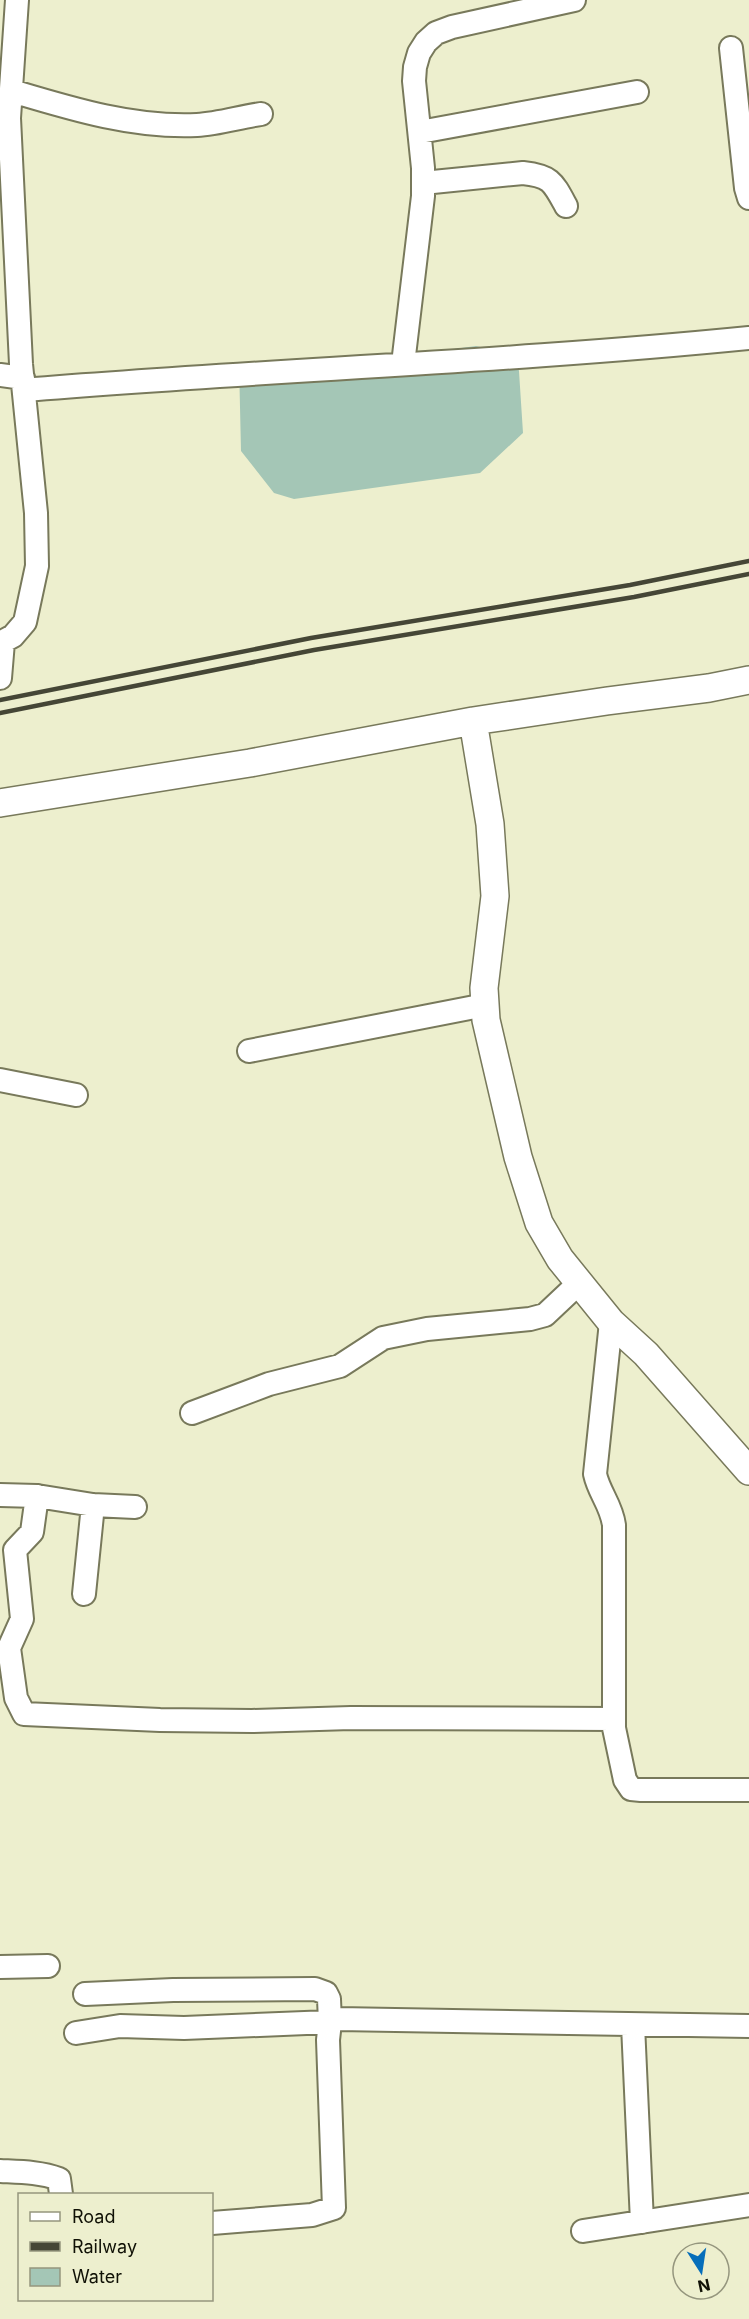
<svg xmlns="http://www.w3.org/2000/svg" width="749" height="2319" viewBox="0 0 749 2319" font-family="Inter,sans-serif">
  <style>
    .water { fill: #a4c6b6 }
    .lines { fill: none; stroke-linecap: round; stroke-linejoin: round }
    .minor-casing { stroke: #78795b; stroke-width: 26 }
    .tertiary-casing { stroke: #78795b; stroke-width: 30 }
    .minor { stroke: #fff; stroke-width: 22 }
    .tertiary { stroke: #fff; stroke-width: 27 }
    .rail { stroke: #454636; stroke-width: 4.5 }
  </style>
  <rect width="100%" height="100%" fill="#edefce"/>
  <path class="water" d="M476,346L518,356L523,433L480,473L294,499L274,493L241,451L239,363L358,362Z"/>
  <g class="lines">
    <g class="minor-casing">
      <path id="minor" d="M731,48L746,188L749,198
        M12,91C72,109 134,128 197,125C218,124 240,117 261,114
        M420,132L637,92
        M423,183L523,173C551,176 553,182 566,206
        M403,364L423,196V168L414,81L415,67L419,53L426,42L436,33L452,27L574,0
        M0,375L23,378
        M24,390C266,370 508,362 749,338
        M0,643L13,636L25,622L37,566L36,513L21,364L9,118L17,0
        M0,678L3,642
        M249,1051L485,1005
        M0,1080L76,1095
        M611,1322L595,1474C599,1493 611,1504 614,1525V1728L625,1780L631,1789L641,1790H749
        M192,1413L269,1384L340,1366L383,1338L427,1329L530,1319L545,1315L579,1283
        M0,1495L37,1496L93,1505L135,1507
        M37,1496L32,1532L15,1550L22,1619L9,1648L16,1698L24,1714L160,1720L252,1721L351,1718L614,1719
        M84,1594L93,1505
        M0,1967L48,1966
        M633,2025L642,2222
        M76,2033L120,2026L184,2028L330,2022L329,1999L326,1993L315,1989L173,1990L85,1994
        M0,2171C20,2172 40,2172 59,2179L61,2194
        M212,2223L312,2215L334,2208L328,2040L330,2022L338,2019L749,2026
        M583,2231L749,2205"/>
    </g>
    <g class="tertiary-casing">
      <path id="tertiary" d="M473,721L490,824L495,896L484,988L486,1020L518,1157L539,1223L560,1259L611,1322L646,1354L749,1471
        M0,803L250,763L473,721L607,701L709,688L749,680"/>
    </g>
    <use href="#minor" class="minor"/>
    <use href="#tertiary" class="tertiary"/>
    <path class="rail" d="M0,700L311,638L630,585L749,561
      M0,713L314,650L634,597L749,574"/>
  </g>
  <rect x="18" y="2193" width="195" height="108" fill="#edefce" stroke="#95967e" stroke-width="1.5"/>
  <rect x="30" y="2212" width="30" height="9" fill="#ffffff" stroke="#95967e" stroke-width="1.5"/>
  <text x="72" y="2223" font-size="18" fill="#101106">Road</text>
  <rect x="30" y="2242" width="30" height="9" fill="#454636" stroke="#95967e" stroke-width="1.5"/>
  <text x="72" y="2253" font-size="18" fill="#101106">Railway</text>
  <rect x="30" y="2268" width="30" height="18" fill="#a4c6b6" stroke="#95967e" stroke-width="1.5"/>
  <text x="72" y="2283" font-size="18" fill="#101106">Water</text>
  <g transform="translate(701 2271) rotate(168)"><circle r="28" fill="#edefce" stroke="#95967e" stroke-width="1.5"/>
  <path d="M0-4.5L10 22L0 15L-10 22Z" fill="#066eba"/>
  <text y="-9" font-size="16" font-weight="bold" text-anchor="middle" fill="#101106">N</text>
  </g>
</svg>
